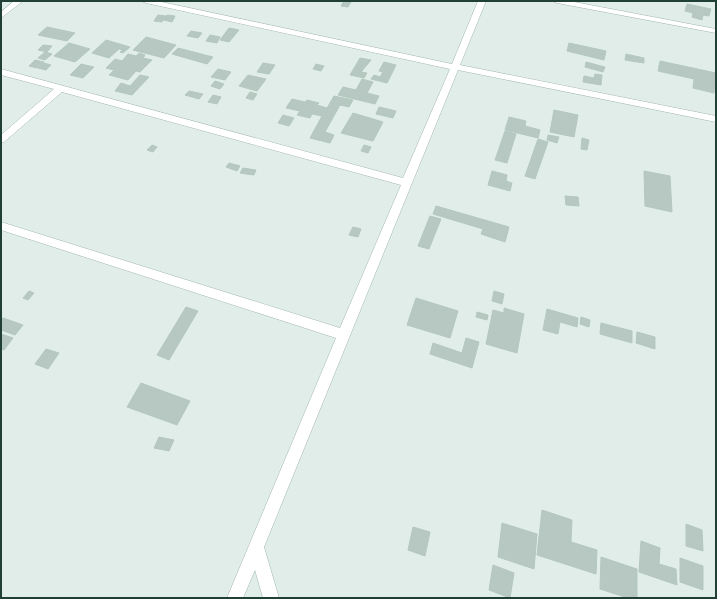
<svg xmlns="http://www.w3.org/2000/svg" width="717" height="599" viewBox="0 0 717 599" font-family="Roboto,sans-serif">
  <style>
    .building { fill: #b6c8c1; stroke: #b3c8bf }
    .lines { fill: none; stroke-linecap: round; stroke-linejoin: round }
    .street-casing { stroke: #a3b6af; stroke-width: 1 }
    .street { fill: #fff; fill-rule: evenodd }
  </style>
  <rect width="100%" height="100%" fill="#e1ede8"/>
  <path class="building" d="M344,1L351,2L348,7L341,6Z
    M687,4L711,9L709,16L703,15L702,20L692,17L693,13L685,11Z
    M158,15L166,16L162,22L154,21Z
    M167,15L175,16L172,22L164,20Z
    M47,27L75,33L67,41L38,35Z
    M229,28L239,30L229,42L220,40Z
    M191,31L202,33L198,38L187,36Z
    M210,35L220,37L217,43L206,41Z
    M146,37L176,45L164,58L133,50Z
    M106,40L130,47L123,53L120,52L123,50L119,49L109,58L92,53Z
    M69,43L90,49L75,62L54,56Z
    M569,43L606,51L604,60L567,51Z
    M43,45L52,46L47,52L38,50Z
    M178,48L213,57L207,64L172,54Z
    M45,52L52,54L45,60L38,58Z
    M139,53L145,55L143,58L152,60L140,72L136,71L128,80L109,75L114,70L106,68L115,59L122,61L128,54L136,56Z
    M626,54L644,58V63L625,60Z
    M360,58L371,60L361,72L367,73L364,78L350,75Z
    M35,60L44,62L37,68L29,66Z
    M660,61L716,73L714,93L693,88L694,79L658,71Z
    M384,62L396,65L387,83L371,79L374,75L380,77L383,72L379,71Z
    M586,62L605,67L603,72L585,67Z
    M44,63L51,65L46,70L38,68Z
    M263,63L275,65L269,74L257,72Z
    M81,64L94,67L83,78L70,75Z
    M316,64L324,66L321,71L313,69Z
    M218,69L231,72L225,80L211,77Z
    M595,74L602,75L601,85L583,82L584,76L594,78Z
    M140,75L149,77L132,95L115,91L121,83L130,86Z
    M248,75L266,79L257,91L239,86Z
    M362,79L373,82L367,93L379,96L375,104L338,95L343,87L356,90Z
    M215,81L224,84L220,89L211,86Z
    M189,91L203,94L199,99L185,95Z
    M250,92L257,94L253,100L246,98Z
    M213,95L221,97L217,104L208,102Z
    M334,96L353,100L349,107L340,105L325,132L334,135L330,143L310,138L322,116L312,114L310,118L297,115L300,111L286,108L292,99L305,102L307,100L319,103L317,105L327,108Z
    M379,107L396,111L393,118L376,114Z
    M554,110L578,115L574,137L550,132Z
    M353,113L383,122L373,141L341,133Z
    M283,115L294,118L289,126L278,123Z
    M509,117L526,121L525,126L540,130L538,138L505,130Z
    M505,131L516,134L507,163L495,160Z
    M548,135L559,137L557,143L547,140Z
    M582,138L589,140L587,150L581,149Z
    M538,139L548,142L535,179L525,176Z
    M152,145L157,147L153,152L147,150Z
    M364,145L371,147L368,153L361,151Z
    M229,163L240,166L237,171L226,167Z
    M243,168L256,170L254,175L240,173Z
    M492,171L507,175L506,181L512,183L510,191L488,185Z
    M644,171L670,176L672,212L645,206Z
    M565,196L578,197L579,206L566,205Z
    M436,206L509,227L505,242L481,234L483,229L433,214Z
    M430,216L441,219L429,249L418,246Z
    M353,227L361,229L358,237L349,235Z
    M29,291L34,293L28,300L23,298Z
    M494,291L504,294L502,304L492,301Z
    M416,298L458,311L450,338L407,325Z
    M186,307L198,311L169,360L157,355Z
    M504,308L524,314L517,353L486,344L493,310L504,313Z
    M547,309L578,318L577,327L560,322L558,334L543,330Z
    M477,312L488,315L487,320L476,317Z
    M581,317L590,320L589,327L580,324Z
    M3,318L23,325L15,335L1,330V321Z
    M601,323L632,331V343L600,334Z
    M637,332L655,337V349L636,343Z
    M1,334L13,338L4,350L1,349Z
    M466,338L479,342L472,368L430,354L433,343L462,353Z
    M46,349L59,353L48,369L35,364Z
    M141,383L190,401L177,425L127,407Z
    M159,437L174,440L169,451L154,448Z
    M542,510L572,520L571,542L597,550L596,574L537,555Z
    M502,523L537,534L534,569L498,557Z
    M686,524L702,530L703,551L686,546Z
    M413,527L430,532L425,556L408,550Z
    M641,541L660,548L659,564L676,569L677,585L639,572Z
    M601,557L637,569V598H628L600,589Z
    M680,558L703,566V590L680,582Z
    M493,565L514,573L510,598L489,590Z"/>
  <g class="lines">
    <g class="street-casing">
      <path id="street" d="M14,1H23L1,18V12Z
        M142,1H157L452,64L478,1H486L460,65L716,116V122L458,70L264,547L279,598H263L255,570L243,598H227L336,338L1,230V222L340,328L401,185L62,92L4,142L1,143V135L54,89L1,75V69L403,178L450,69L146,3Z
        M553,1H569L716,29V33L557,3Z"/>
    </g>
    <use href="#street" class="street"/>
  </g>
  <rect width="717" height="599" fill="none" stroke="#204037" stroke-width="4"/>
</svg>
